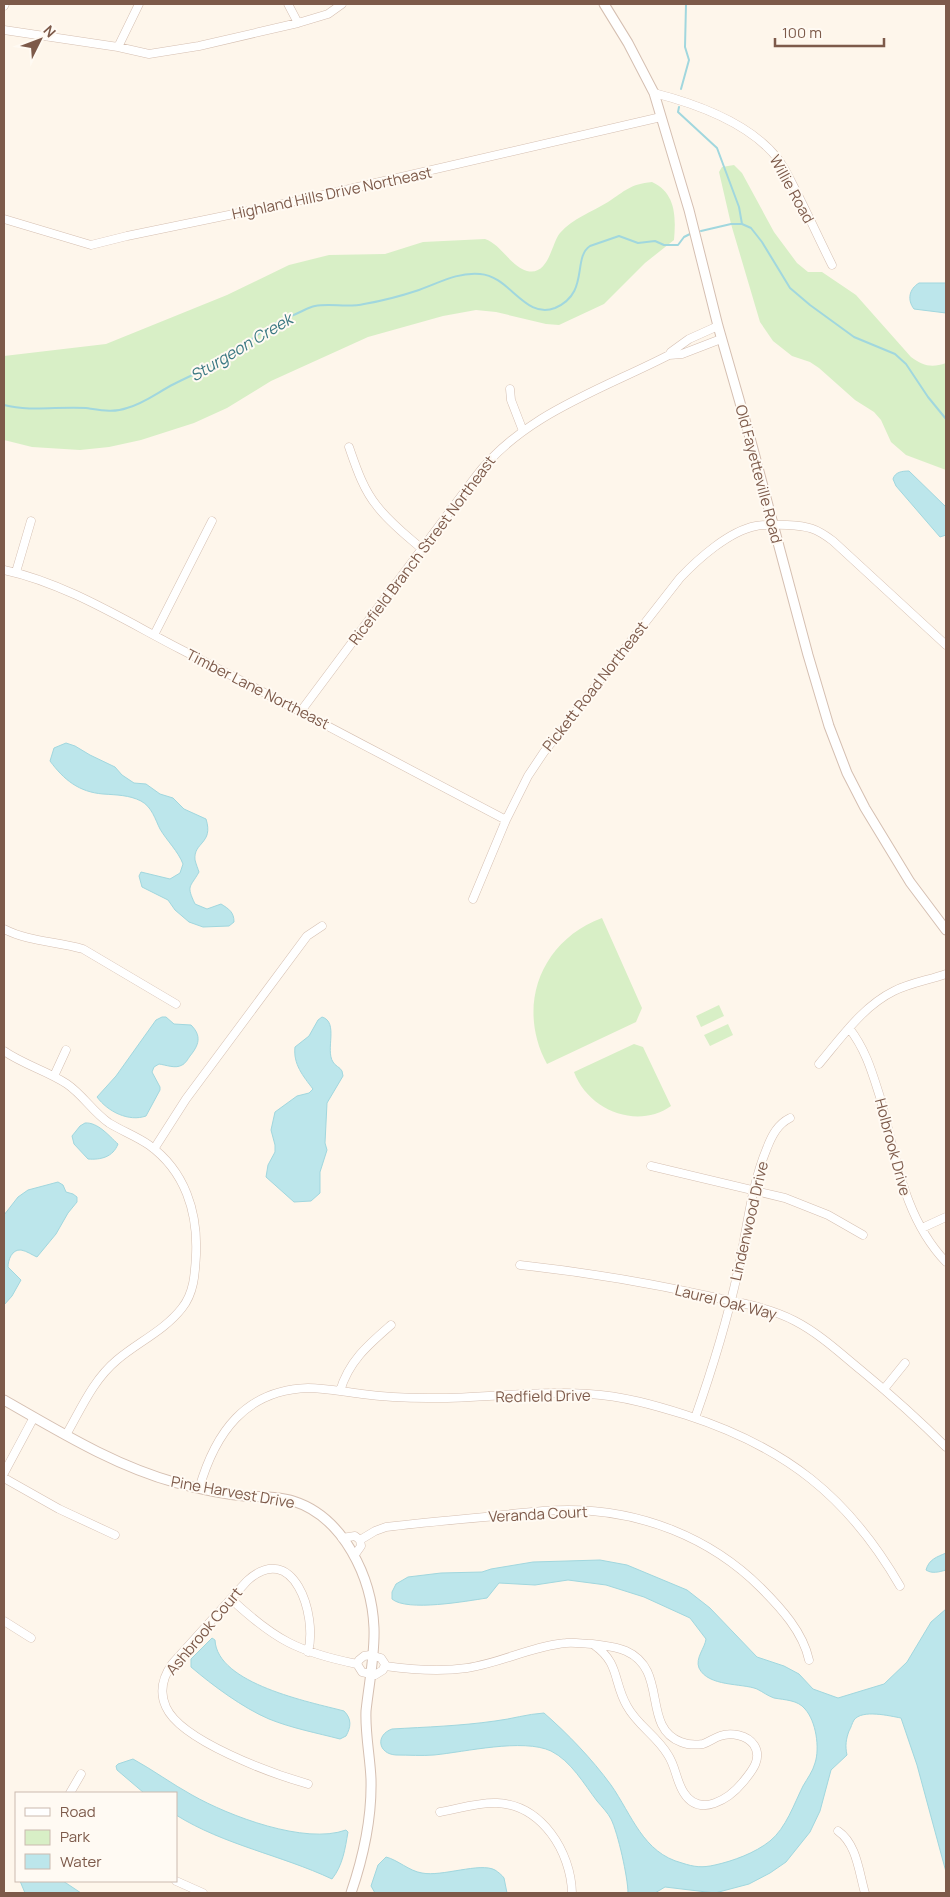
<svg xmlns="http://www.w3.org/2000/svg" width="950" height="1897" viewBox="0 0 950 1897" font-family="Manrope,sans-serif">
  <style>
    .green { fill: #d8efc6 }
    .water { fill: #bce6eb; stroke: #a1d7de }
    .lines { fill: none; stroke-linecap: round; stroke-linejoin: round }
    .stream { stroke: #a1d7de; stroke-width: 2 }
    .minor-casing { stroke: #d5bfb1; stroke-width: 9 }
    .tertiary-casing { stroke: #d5bfb1; stroke-width: 11 }
    .minor { stroke: #fff; stroke-width: 8 }
    .tertiary { stroke: #fff; stroke-width: 9 }
    .labels { text-anchor: middle; dominant-baseline: central; stroke-width: 4; stroke-linejoin: round; paint-order: stroke }
    .street-label { font-size: 15px; fill: #7d5a4a; stroke: #fffaf3 }
    .water-label { font-size: 16px; font-style: italic; fill: #3b7983; stroke: #fffaf3 }
  </style>
  <rect width="100%" height="100%" fill="#fef6eb"/>
  <path class="green" d="M734,165L742,173L774,232L797,263L808,272H822L856,295L911,357C923,366 932,368 946,363V470L906,455L891,442L881,420L874,412L855,400L819,368L810,362L792,356L773,341L760,322L731,224L719,172L722,167Z
    M652,182C676,193 676,217 674,240L645,263L604,304L559,325L546,324L496,312L476,310L443,316L368,337L271,381L227,408L194,423L141,440L109,447L80,450L32,447L4,440V356L106,344L227,295L289,265L329,255L385,254L423,242L485,239C502,245 510,266 527,271C549,276 551,244 560,233C573,218 592,212 608,202C625,191 630,184 652,182Z
    M602,918L642,1008L636,1022L547,1064C516,1007 540,941 602,918Z
    M719,1005L724,1016L701,1027L696,1016Z
    M728,1024L733,1035L710,1046L704,1035Z
    M634,1044L643,1047L671,1106C637,1130 588,1110 574,1072Z"/>
  <path class="water" d="M919,283H946V313L914,309C907,300 909,289 919,283Z
    M909,471L946,507V535L940,537L896,486L893,479C895,472 902,471 909,471Z
    M66,743L75,746L90,755L115,767L122,775L134,783L146,784L160,794L173,798L184,809L206,819C214,844 193,842 195,860C196,864 198,869 199,872C190,888 186,885 195,904L207,909L221,904C229,909 234,912 234,922L229,926L203,927L189,922L175,910L168,900L142,887L139,876L141,872L170,879L180,873L183,864C178,851 167,841 160,829C155,819 152,807 141,801C129,795 117,795 103,794C79,792 64,780 50,761L54,748Z
    M162,1017H166L174,1024L191,1025C202,1036 199,1045 190,1056C188,1059 185,1064 182,1065C176,1069 166,1065 159,1064L154,1067L152,1072L160,1087V1090L146,1116C129,1122 108,1112 97,1097L116,1076L156,1020Z
    M322,1017C339,1022 325,1050 333,1062C335,1066 340,1067 342,1071L343,1076L327,1103L325,1143L327,1150L320,1172V1193L311,1201L294,1202L266,1177L268,1165L275,1152V1145L271,1130L275,1112L297,1096L309,1093L313,1089C303,1076 293,1064 295,1047L309,1036L318,1020Z
    M85,1123C98,1122 109,1136 118,1144C113,1157 101,1160 88,1159L74,1144L72,1136L80,1126Z
    M58,1182L63,1185L66,1192L73,1194L77,1197V1202L68,1213L56,1234L37,1257C32,1255 27,1251 21,1250C12,1249 8,1260 8,1267L21,1280L12,1296L4,1305V1215L18,1197L28,1190Z
    M946,1553V1570C939,1572 932,1574 926,1570C929,1559 937,1557 946,1553Z
    M600,1560L627,1565L687,1590L710,1608L757,1657L784,1666L799,1674L813,1689L838,1698L884,1684L907,1662L931,1622L946,1609V1872L917,1765L901,1718C890,1716 862,1709 854,1720C852,1723 851,1728 849,1731C846,1739 845,1746 847,1755L831,1770L820,1811L810,1832L786,1862L770,1873L749,1884L715,1893L665,1887L655,1893H628C628,1878 618,1833 611,1819C608,1813 602,1807 597,1801C584,1784 571,1761 551,1751C523,1738 465,1752 434,1755C422,1756 409,1755 396,1755C378,1754 375,1735 392,1729C426,1727 460,1726 495,1721C512,1719 527,1714 544,1713C568,1734 592,1759 611,1785C632,1815 643,1853 682,1863C694,1867 702,1868 715,1865C733,1861 755,1853 770,1841C786,1828 794,1804 803,1786C807,1779 813,1771 815,1763C820,1748 816,1721 805,1709C798,1700 785,1700 774,1698C768,1696 763,1692 757,1689C742,1683 708,1687 699,1668C695,1658 705,1648 706,1639L690,1618L644,1597L606,1585L568,1580L535,1585L499,1583L487,1598C467,1601 407,1612 392,1599V1592L396,1584L408,1577L441,1573L482,1572L491,1569L533,1562Z
    M212,1638L215,1640C217,1684 310,1702 344,1711C352,1719 351,1727 346,1736L340,1739C317,1733 291,1728 269,1719C243,1708 212,1685 191,1667V1659Z
    M133,1759C153,1770 172,1784 192,1795C229,1816 305,1845 346,1830L348,1832C345,1849 343,1865 332,1879C281,1855 224,1845 176,1815V1793H144L117,1770L116,1766L118,1764Z
    M386,1857C398,1860 409,1871 422,1873C442,1877 480,1862 495,1870C498,1872 502,1875 504,1878L507,1893H375L371,1886L378,1865Z
    M20,1881H63L81,1893H25Z"/>
  <g class="lines">
    <path class="stream" d="M681,89L689,60L685,47L686,4
      M679,107L678,112L717,148L739,207L742,224
      M701,231L731,224H742L751,228L762,242L790,288L810,305L854,337L895,354L906,364L928,397L946,419
      M4,405C31,412 59,406 86,408C100,410 114,413 127,408C145,403 158,392 174,384C193,374 213,367 230,355C244,345 257,335 270,326C279,321 289,317 298,313C303,311 309,307 315,306C331,303 348,308 364,304C382,301 401,296 419,290C439,283 457,272 480,274C510,276 525,320 555,308C590,293 572,258 590,246L619,236L638,243L655,241L664,245H678L684,237L690,234"/>
    <g class="minor-casing">
      <path id="minor" d="M288,4L298,23
        M4,6L5,4
        M4,30L118,47L149,54L199,46L298,23L328,14L342,4
        M118,47L139,4
        M654,93C697,104 750,123 778,159C787,171 793,186 800,199C811,221 821,243 832,265
        M4,219L91,245L127,236L306,199L661,117
        M669,355L682,354L721,339
        M510,389L511,400L523,431
        M349,447C356,467 363,489 377,506C390,523 406,535 422,549
        M4,570C65,583 124,620 180,649C289,705 397,763 506,820
        M16,572L31,521
        M154,635L212,521
        M301,711L474,479C521,415 601,390 669,355L671,352L689,339L718,326
        M473,899L506,820L528,776L544,752L680,578C698,559 729,531 756,526C766,524 776,525 787,525C808,526 816,528 833,541L946,645
        M4,929C29,942 56,941 83,949L176,1004
        M849,1028C866,1050 872,1072 880,1097C896,1155 903,1217 946,1262
        M4,1051C24,1065 48,1071 67,1084C83,1095 93,1112 109,1123C122,1131 136,1136 149,1145C185,1171 198,1212 196,1255C195,1274 194,1293 182,1308C164,1331 138,1342 117,1360C93,1380 81,1409 66,1435
        M819,1064C841,1038 863,1006 894,991C910,983 929,980 946,974
        M54,1076L66,1050
        M154,1149L186,1099L307,936L322,926
        M651,1166L785,1198L828,1215L863,1235
        M922,1228L946,1217
        M520,1265C584,1272 645,1282 708,1296C737,1302 768,1307 795,1321C820,1334 840,1353 862,1371C891,1395 919,1420 946,1447
        M884,1389L905,1363
        M340,1391C349,1361 368,1345 391,1325
        M695,1418C712,1370 727,1321 738,1271C747,1230 751,1186 767,1148C772,1135 778,1124 790,1118
        M4,1473L34,1417
        M4,1478L59,1509L115,1535
        M199,1489C215,1433 245,1390 308,1388C326,1388 344,1392 362,1394C384,1397 406,1398 428,1398C482,1399 536,1390 589,1394C623,1396 654,1405 686,1415C785,1447 848,1496 900,1586
        M342,1538L355,1536L360,1540L361,1546L354,1556
        M360,1540L375,1531L386,1527C419,1523 452,1520 485,1517C513,1514 540,1510 568,1510C640,1510 710,1537 761,1588C781,1608 803,1632 809,1660
        M231,1599C275,1640 298,1652 357,1664
        M4,1621L31,1638
        M364,1656L370,1655L381,1658L385,1664L383,1670L375,1675L362,1672L357,1664L359,1660Z
        M385,1666C413,1670 440,1672 467,1668C501,1663 532,1646 566,1643C575,1642 584,1644 592,1644C604,1646 614,1646 626,1651C669,1670 641,1727 681,1742C688,1745 696,1745 703,1744C709,1742 714,1738 720,1736C731,1732 747,1735 754,1745C763,1759 751,1772 743,1782C729,1799 700,1818 684,1793C676,1781 676,1767 668,1755C657,1736 637,1725 627,1706C613,1682 620,1663 594,1645
        M308,1784C273,1774 181,1741 166,1707C159,1692 163,1677 172,1664L247,1581C293,1539 318,1615 308,1652
        M70,1793L81,1774
        M440,1812C458,1809 478,1802 497,1803C542,1805 571,1852 572,1893
        M838,1831C857,1844 859,1873 865,1893
        M176,1881L203,1893"/>
    </g>
    <g class="tertiary-casing">
      <path id="tertiary" d="M604,4L628,43L654,93L689,210L718,326L749,434L808,655L829,726L847,773L865,808L910,882L946,930
        M4,1400C60,1432 115,1466 177,1483C199,1489 222,1494 244,1496C260,1497 278,1496 293,1501C344,1517 372,1578 374,1628C375,1655 369,1683 366,1711C365,1733 370,1756 371,1779C372,1819 364,1855 351,1893"/>
    </g>
    <use href="#minor" class="minor"/>
    <use href="#tertiary" class="tertiary"/>
  </g>
  <g class="labels">
    <g class="street-label">
      <text transform="translate(792 189) rotate(61)">Willie Road</text>
      <text transform="translate(332 193) rotate(-12)">Highland Hills Drive Northeast</text>
      <text transform="translate(759 474) rotate(75)">Old Fayetteville Road</text>
      <text transform="translate(422 550) rotate(-53)">Ricefield Branch Street Northeast</text>
      <text transform="translate(595 686) rotate(-52)">Pickett Road Northeast</text>
      <text transform="translate(258 689) rotate(27)">Timber Lane Northeast</text>
      <text transform="translate(893 1147) rotate(75)">Holbrook Drive</text>
      <text transform="translate(749 1221) rotate(-77)">Lindenwood Drive</text>
      <text transform="translate(726 1302) rotate(14)">Laurel Oak Way</text>
      <text transform="translate(543 1396) rotate(-1)">Redfield Drive</text>
      <text transform="translate(233 1492) rotate(10)">Pine Harvest Drive</text>
      <text transform="translate(538 1514) rotate(-3)">Veranda Court</text>
      <text transform="translate(204 1631) rotate(-50)">Ashbrook Court</text>
    </g>
    <g class="water-label">
      <text transform="translate(241 347) rotate(-31)">Sturgeon Creek</text>
    </g>
  </g>
  <rect width="950" height="1897" fill="none" stroke="#7d5a4a" stroke-width="10"/>
  <rect x="15" y="1792" width="162" height="90" fill="#fffaf3" stroke="#cbbaaf"/>
  <rect x="25" y="1808" width="25" height="8" fill="#ffffff" stroke="#cbbaaf"/>
  <text x="60" y="1817" font-size="15" fill="#7d5a4a">Road</text>
  <rect x="25" y="1830" width="25" height="15" fill="#d8efc6" stroke="#cbbaaf"/>
  <text x="60" y="1842" font-size="15" fill="#7d5a4a">Park</text>
  <rect x="25" y="1854" width="25" height="15" fill="#bce6eb" stroke="#cbbaaf"/>
  <text x="60" y="1867" font-size="15" fill="#7d5a4a">Water</text>
  <g transform="translate(40 40) rotate(48)" stroke="#fffaf3" stroke-width="4" paint-order="stroke">
  <path d="M0-4L9 19L0 12L-9 19Z" fill="#7d5a4a"/>
  <text y="-8" font-size="14" font-weight="bold" text-anchor="middle" fill="#7d5a4a">N</text>
  </g>
  <path d="M775 38v8h109v-8" fill="none" stroke="#7d5a4a" stroke-width="2.5"/>
  <text x="782" y="38" font-size="15" fill="#7d5a4a" stroke="#fffaf3" stroke-width="4" paint-order="stroke">100 m</text>
</svg>
